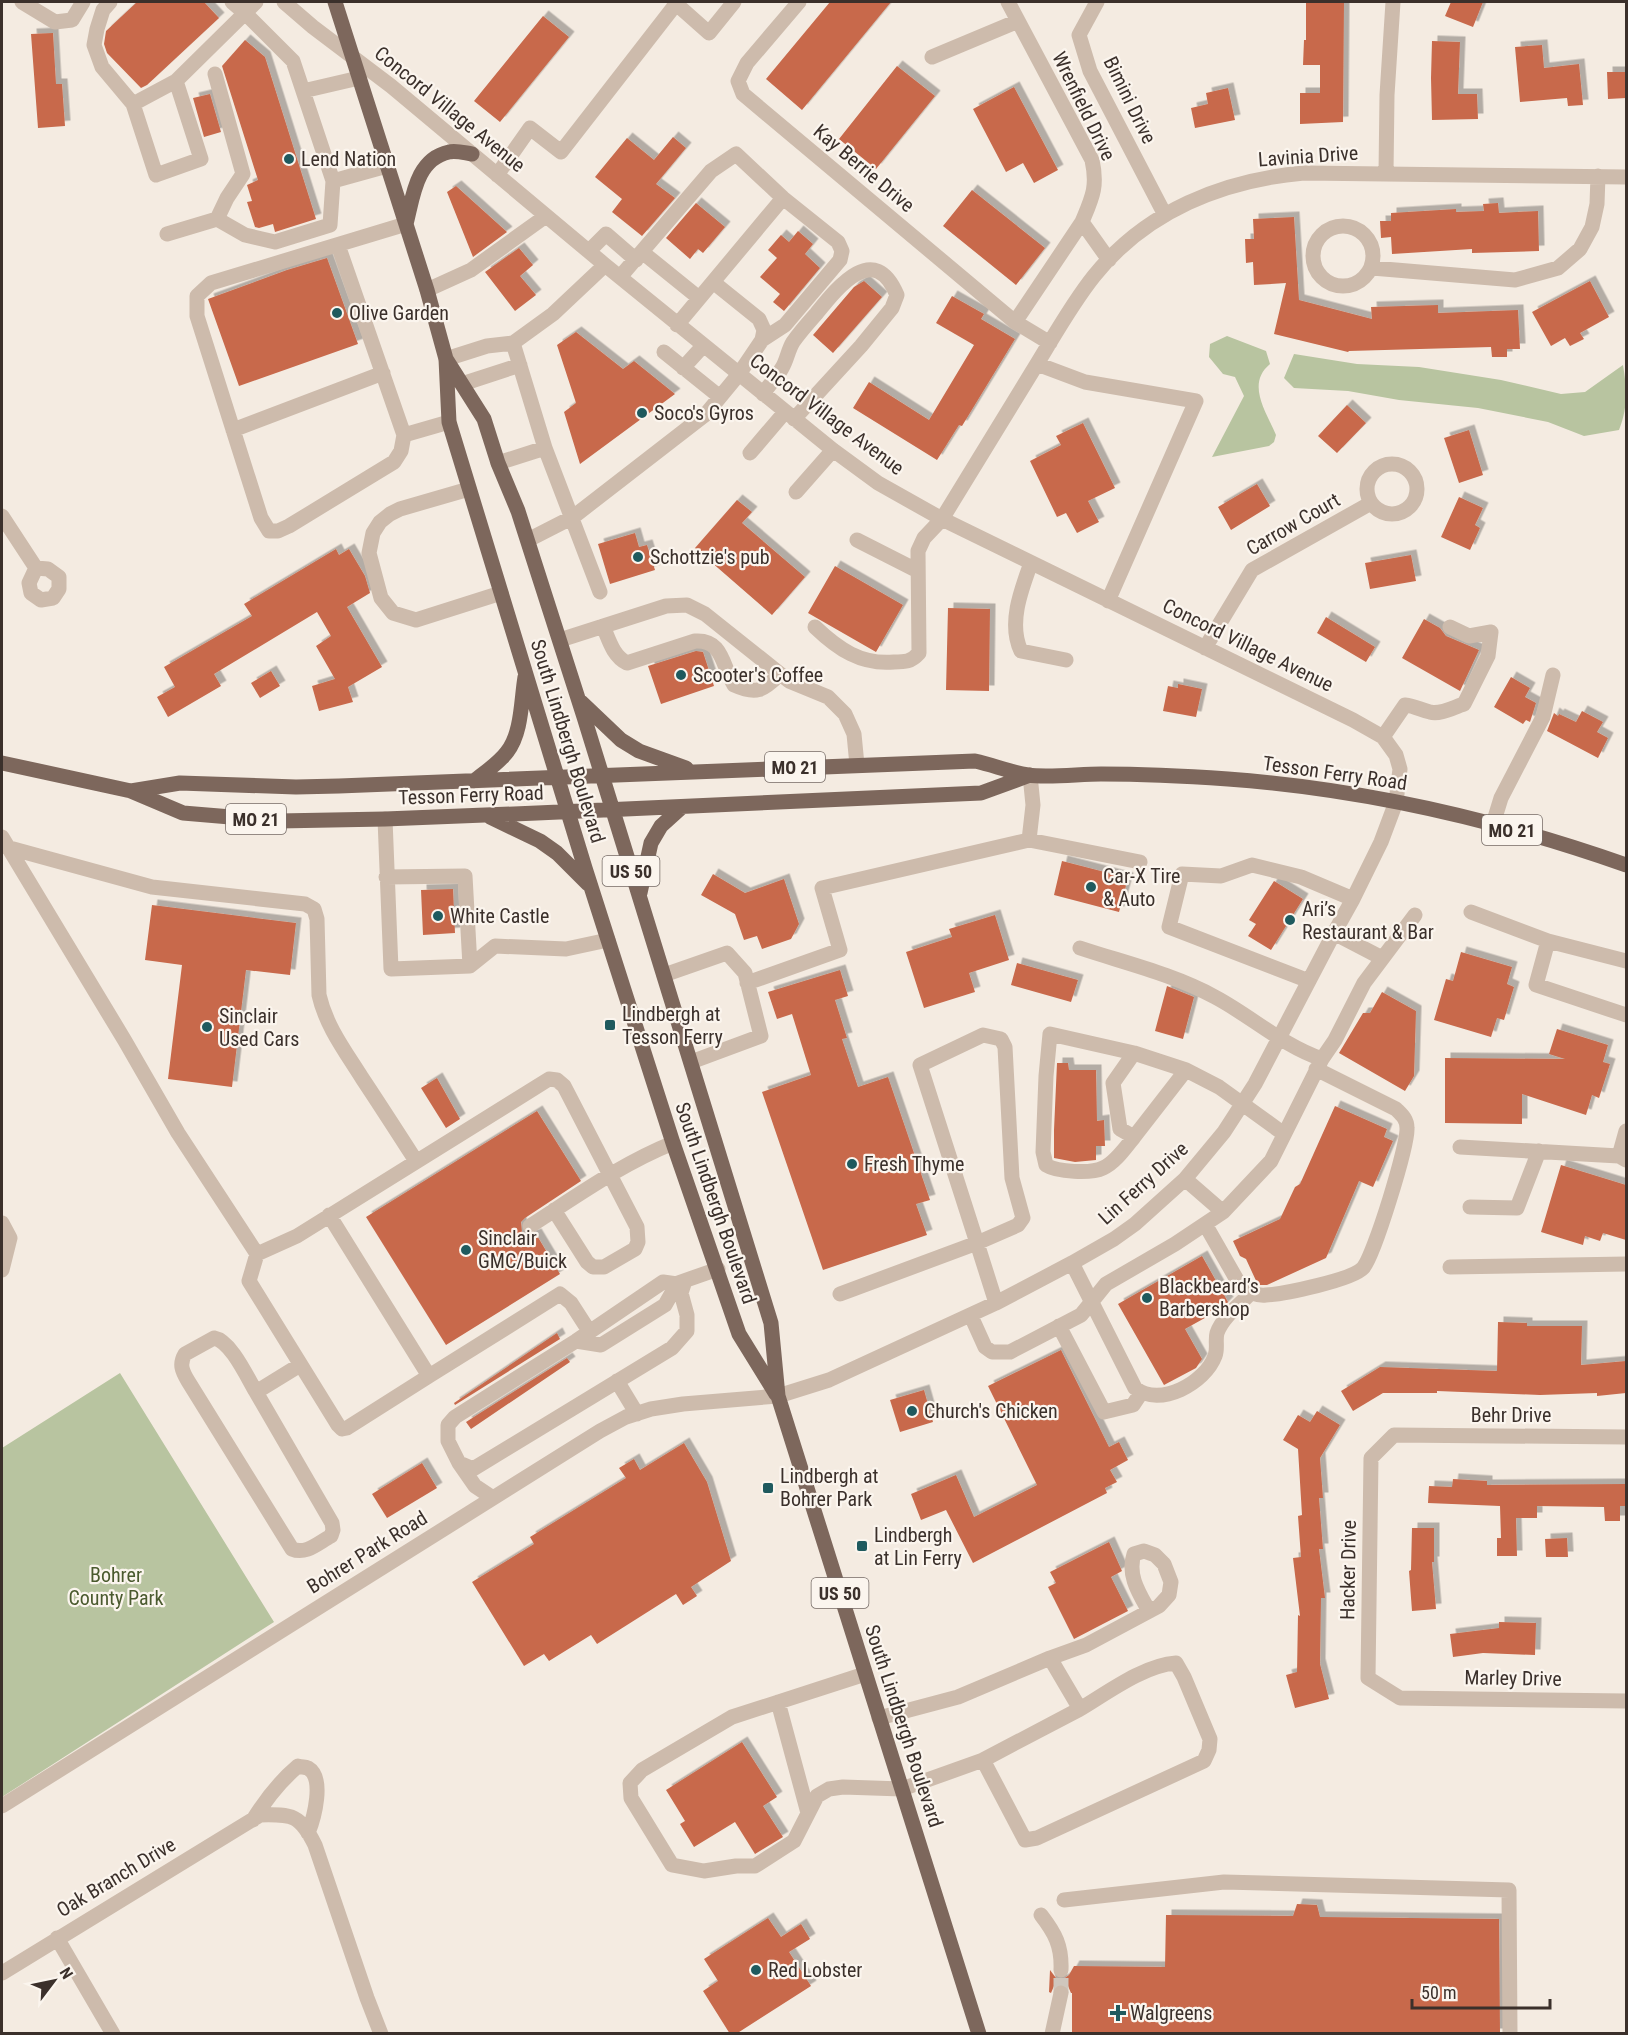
<svg xmlns="http://www.w3.org/2000/svg" width="1628" height="2035" viewBox="0 0 1628 2035" font-family="'Roboto Condensed',sans-serif">
  <style>
    .green { fill: #b8c4a0 }
    .building { fill: #c8694b; filter: url(#shadow) }
    .lines { fill: none; stroke-linecap: round; stroke-linejoin: round }
    .minor-tunnel { stroke: #cfc6bd; stroke-width: 15; stroke-dasharray: 15 8; stroke-linecap: butt }
    .minor { stroke: #cdbbac; stroke-width: 15 }
    .major { stroke: #7d675c; stroke-width: 15 }
    .poi-dot { fill: #1f5a5e; stroke: #fbf5ee; stroke-width: 2 }
    .labels { text-anchor: middle; dominant-baseline: central; stroke-width: 4.5; stroke-linejoin: round; paint-order: stroke }
    .shield { fill: #fbf5ee; stroke: #756b66; stroke-width: 1.5 }
    .shield-label { font-size: 18px; font-weight: bold; fill: #3b302b }
    .street-label { font-size: 20px; fill: #3b302b; stroke: #fbf5ee }
    .poi-label { font-size: 20px; fill: #3b302b; stroke: #fbf5ee; text-anchor: start }
    .park-label { font-size: 20px; fill: #4a5a2e; stroke: #fbf5ee }
  </style>
  <defs>
    <filter id="shadow"><feDropShadow dx="5.5" dy="-5.5" stdDeviation="0" flood-color="#0004"/></filter>
  </defs>
  <rect width="100%" height="100%" fill="#f4ebe1"/>
  <path class="green" d="M1227,336L1266,351L1270,364C1246,384 1266,411 1276,435L1274,442L1269,446L1212,457L1244,396L1235,377L1223,374L1209,357L1210,344Z
    M1294,354L1357,364L1419,367L1501,380L1561,394L1585,392L1623,365C1627,389 1628,407 1619,430L1584,436L1548,422L1478,408L1399,400L1348,391L1294,388L1284,378Z
    M120,1373L274,1622L2,1797V1448Z"/>
  <path class="building" d="M137,2H204L219,18L147,85L141,88L107,53L104,44L106,31Z
    M830,2H891L802,110L766,79Z
    M1306,2H1344L1343,122L1300,124V93H1320V65H1303L1304,40H1306Z
    M1451,2H1483L1473,27L1445,16Z
    M543,16L569,37L500,122L474,101Z
    M53,33L56,84H62L65,126L38,128L31,34Z
    M245,40L265,57L316,219L275,232L273,224L259,228L255,227L247,202L252,201L247,185L258,180L222,66Z
    M1432,41L1460,42L1458,94H1477L1478,119L1432,120L1431,78Z
    M1542,45L1544,68L1579,64L1583,105L1568,106L1567,98L1520,102L1515,47Z
    M897,66L935,96L876,169L839,139Z
    M1607,72H1626V98L1608,99Z
    M1014,87L1058,170L1034,183L1023,163L1006,172L973,109Z
    M1228,88L1235,120L1195,128L1191,108L1208,104L1206,93Z
    M210,94L221,132L204,137L193,98Z
    M673,137L686,148L656,184L675,198L642,236L612,212L622,199L595,177L627,138L654,160Z
    M456,186L507,232L473,257L447,192Z
    M972,190L1045,248L1016,285L943,226Z
    M696,203L725,227L703,253L698,249L690,259L666,238Z
    M1498,203L1499,213L1538,211L1539,251L1472,253V249L1392,254L1391,237L1381,238L1380,221H1391V213L1456,209V212L1484,211L1483,204Z
    M1294,217L1299,300L1372,319L1371,307L1438,305V313L1518,310L1520,349H1507V357H1492L1491,347L1349,351L1348,352L1274,334L1286,283L1254,285L1253,262L1246,263L1245,239H1254L1253,219Z
    M798,231L813,244L805,254L820,268L784,311L773,302L780,294L760,277L777,258L768,250L781,235L789,242Z
    M519,248L533,265L520,276L536,295L515,311L485,272Z
    M327,258L358,344L239,386L208,299L287,270Z
    M864,281L882,297L833,353L813,335L854,287Z
    M1590,281L1609,317L1580,333L1584,339L1570,346L1565,338L1551,346L1532,312Z
    M952,296L984,314L981,319L1015,339L962,426L959,425L937,460L853,408L869,382L929,420L974,345L936,323Z
    M576,332L623,369L634,361L675,394L580,464L564,412L576,403L557,345Z
    M1347,405L1366,423L1337,453L1318,436Z
    M1083,423L1115,488L1088,501L1099,522L1077,533L1066,513L1057,517L1030,461L1061,445L1056,436Z
    M1469,430L1483,475L1459,483L1444,438Z
    M1257,484L1270,506L1231,530L1218,507Z
    M1459,497L1483,508L1475,525L1480,528L1470,550L1441,537Z
    M737,500L752,512L742,523L805,577L772,615L695,548Z
    M635,533L639,547L647,545L655,570L610,584L598,544Z
    M336,549L339,555L349,549L365,576L370,593L347,607L382,667L348,687L353,702L319,711L312,686L335,679L316,646L331,636L317,612L214,674L221,686L168,717L157,697L175,687L164,667L252,616L244,604Z
    M1411,555L1416,581L1370,589L1365,563Z
    M835,566L903,605L876,652L808,613Z
    M948,608L990,609L989,691L946,690Z
    M1326,617L1375,647L1366,662L1317,633Z
    M1424,619L1440,628L1446,636L1479,650L1460,691L1402,658Z
    M696,651L703,652L714,686L661,704L648,666Z
    M271,671L280,686L260,698L251,683Z
    M1511,677L1530,688L1525,697L1536,703L1530,722L1526,720L1523,724L1494,707Z
    M1178,684L1202,689L1196,717L1163,711L1168,686L1178,688Z
    M1582,711L1603,722L1597,732L1608,738L1598,758L1547,731L1554,713L1558,716L1559,714L1576,722Z
    M1062,861L1128,878L1119,912L1054,895Z
    M713,874L745,893L784,879L799,924L791,939L762,949L757,936L744,940L735,914L701,895Z
    M1274,881L1303,899L1271,950L1248,936L1256,924L1249,920Z
    M453,889L455,933L423,935L421,890Z
    M152,905L296,923L290,975L246,970L232,1087L168,1079L182,965L145,960Z
    M995,915L1009,960L969,973L975,992L924,1008L906,952L952,937L949,929Z
    M1461,952L1512,967L1507,984L1514,987L1504,1020L1497,1018L1491,1037L1434,1020L1446,979L1453,981Z
    M1017,963L1078,980L1071,1002L1011,985Z
    M840,970L848,996L835,1000L847,1038L842,1039L858,1087L888,1077L930,1200L916,1204L927,1235L823,1270L762,1092L811,1075L792,1014L777,1019L768,992Z
    M1167,986L1194,997L1183,1039L1155,1031Z
    M1382,992L1416,1011L1414,1076L1405,1091L1339,1053L1363,1013H1370Z
    M1557,1029L1608,1045L1603,1062L1610,1064L1599,1098L1592,1095L1586,1115L1522,1094V1124L1445,1123V1058L1565,1059L1549,1054Z
    M1057,1063H1068L1069,1070H1096L1097,1121L1104,1120L1105,1146H1096V1160L1075,1162L1054,1158V1130Z
    M437,1078L460,1119L446,1128L421,1088Z
    M1335,1106L1387,1129L1384,1137L1393,1141L1373,1187L1359,1181L1326,1258L1267,1285H1258L1246,1259L1240,1256L1233,1241L1280,1219L1295,1187L1300,1184Z
    M537,1111L581,1181L525,1218L521,1222L522,1232L530,1236L536,1234L560,1274L446,1345L366,1217Z
    M1561,1165L1626,1185V1240L1603,1233L1600,1241L1585,1236L1583,1245L1541,1232Z
    M1202,1256L1228,1302L1221,1309L1185,1329L1202,1359L1196,1368L1164,1385L1118,1304Z
    M1498,1322L1527,1323V1326H1582L1581,1365L1626,1361V1393L1597,1396V1393L1540,1395L1437,1391V1393H1383L1353,1411L1341,1391L1380,1367L1497,1371Z
    M557,1333L560,1339L455,1405L454,1403Z
    M1061,1350L1109,1447L1119,1442L1128,1460L1110,1470L1117,1482L1105,1488L1107,1493L973,1563L946,1510L921,1520L911,1494L956,1475L974,1517L1037,1485L988,1386Z
    M567,1358L570,1362L471,1429L466,1422Z
    M924,1390L933,1422L900,1432L890,1400Z
    M1317,1411L1340,1425L1320,1458L1323,1498H1319L1323,1549H1319L1325,1598H1321L1320,1664L1329,1699L1295,1708L1286,1675L1297,1672L1298,1615L1300,1616L1293,1558L1301,1557L1298,1516L1302,1515L1298,1449L1283,1440L1298,1415L1310,1422Z
    M684,1443L707,1482L731,1561L691,1587L697,1596L683,1605L676,1594L597,1644L591,1635L549,1661L544,1654L524,1666L472,1582L534,1544L530,1537L626,1478L619,1468L634,1459L640,1470Z
    M422,1463L437,1488L387,1518L372,1494Z
    M1453,1479L1487,1481V1485L1626,1484V1506H1620V1521H1605L1604,1507L1537,1506V1518H1516L1517,1556H1497V1538H1501L1500,1506L1428,1503L1429,1486L1452,1487Z
    M1412,1528H1434V1562H1432L1436,1609L1412,1611L1409,1571L1411,1570Z
    M1567,1538L1568,1557H1546L1545,1539Z
    M1109,1542L1122,1571L1111,1577L1128,1611L1074,1639L1048,1587L1056,1583L1050,1572Z
    M1499,1622L1536,1623L1535,1655L1483,1653L1453,1657L1450,1634L1499,1628Z
    M742,1742L777,1797L763,1806L783,1837L755,1854L735,1822L694,1847L680,1824L685,1821L666,1790Z
    M1297,1904L1317,1905L1320,1917L1499,1919L1500,2034H1072V1993H1071L1068,1986L1063,1983L1054,1986L1051,1993L1049,1992L1050,1970L1056,1978L1062,1980L1069,1975L1074,1966L1165,1967L1166,1915L1293,1916Z
    M768,1918L781,1937L801,1924L810,1939L789,1952L811,1986L736,2034H730L703,1991L718,1981L704,1959Z"/>
  <g class="lines">
    <path class="minor-tunnel" d="M1061,1993V1970"/>
    <path class="minor" d="M22,2L55,22L72,20L83,2
      M110,2L103,10L97,29L94,45L102,67L133,104L156,175L201,159L176,81L245,13L293,61L333,181L330,225L275,242L245,235L217,219L167,234
      M232,2L245,13L256,2
      M674,2L709,33L734,2
      M799,2L747,63L738,81L743,94L1015,322L1050,343
      M1008,2L1092,160C1098,187 1092,198 1082,222L1109,260
      M1097,2L1079,35L1090,71L1165,215
      M932,57L1018,21
      M215,74L243,174L227,198L217,219
      M303,91L359,78
      M133,104L176,81
      M1386,173L1387,95L1393,2
      M497,175L530,128L561,152L676,4
      M333,181L387,166
      M1313 256a30 30 0 1 1 60 0a30 30 0 1 1-60 0Z
      M338,245L404,435L401,451L394,462L289,526L278,531H269L261,518L197,316V296L211,283L406,224
      M589,251L606,234L636,260
      M642,252L699,298
      M1372,268L1515,280L1558,268L1580,249L1592,227L1597,204L1598,176
      M713,282L759,319L764,330L762,340
      M427,290L471,270L546,216
      M1015,322L1082,222
      M677,325L783,198
      M664,352L720,397
      M446,359L487,346L513,343
      M1037,364L1085,382L1196,401L1108,601
      M683,368L703,346
      M462,384L520,365
      M763,394C769,385 777,377 782,368C787,360 788,350 793,342C800,332 808,323 816,314C837,288 874,240 897,295L892,308L861,346L794,419
      M233,430L383,373
      M404,435L449,422
      M750,453L785,412
      M498,463L545,448
      M1367 489a25 25 0 1 1 50 0a25 25 0 1 1-50 0Z
      M469,489L400,509L390,514L380,522L373,533L369,553L381,598L393,613L416,620L501,593
      M796,492L833,450
      M2,516L36,568
      M528,540L573,517L706,414L739,374L762,340L785,325L840,260L842,251L838,242L783,198L736,154L711,171L620,277
      M857,540L918,571
      M1031,563C1021,590 1008,624 1021,651L1066,660
      M36,568L48,569L59,577V589L53,598L41,600L31,593L29,583Z
      M600,592L545,448L513,343L553,314L605,265
      M603,626C609,640 613,656 627,663L695,641C723,639 722,666 734,685C756,695 763,691 780,674
      M815,627C838,649 861,665 894,662C905,662 911,662 919,653L918,551L924,538L942,519C972,470 1002,421 1032,372C1052,340 1070,306 1094,276C1146,211 1223,180 1304,173L1626,177
      M560,640L666,606L687,605L705,614L789,681L828,697L845,714L854,734L857,765
      M1205,648L1252,570L1371,503
      M1383,737L1405,705C1415,706 1421,710 1430,712C1440,715 1454,707 1464,704L1488,656L1491,632L1469,636L1450,627
      M385,819L391,969L470,966L495,946L566,949L608,940
      M1493,824L1501,798L1543,717L1553,675
      M2,837L125,1041L178,1133L257,1254L297,1236L549,1079L557,1080L564,1086L637,1227L638,1242L635,1249L604,1267H593L587,1262L554,1210
      M1029,840L1140,862
      M6,847L152,887L305,904L314,909L317,919L319,995C326,1026 345,1051 362,1078C380,1105 398,1133 416,1161
      M386,877L465,876L470,966
      M1471,912L1548,941
      M1334,933L1382,958
      M1080,948C1125,963 1173,974 1215,997C1251,1016 1283,1046 1322,1059L1335,1040L1364,983L1415,915
      M1626,961L1548,941L1536,985L1626,1015
      M664,975L727,953L745,973L761,1036L691,1062
      M1309,981L1169,927L1182,874L1221,876L1252,865L1301,877L1353,899
      M747,983L840,950L822,888L1029,840L1033,805L1030,775
      M1134,1053L1050,1034L1046,1076L1043,1152L1046,1165C1057,1172 1091,1174 1103,1168C1115,1163 1126,1147 1134,1137
      M1186,1070L1134,1137L1120,1129L1113,1083L1134,1053L1186,1070L1219,1087L1284,1134
      M1460,1147L1619,1156L1626,1160
      M1619,1156L1626,1131
      M1185,1179L1223,1212
      M1470,1207L1517,1208L1539,1151
      M2,1223L10,1238L2,1270
      M1205,1224L1241,1287C1249,1292 1256,1296 1266,1295C1284,1294 1352,1280 1363,1268C1374,1256 1408,1145 1407,1128C1407,1119 1402,1115 1396,1109L1316,1069
      M530,1226C577,1196 621,1164 673,1143
      M257,1254L249,1281L338,1425L342,1429L347,1428L429,1376L329,1215
      M1072,1263L1135,1388C1160,1408 1205,1383 1215,1356C1218,1349 1215,1340 1217,1333C1222,1318 1240,1304 1251,1293
      M1450,1267L1626,1264
      M678,1283L718,1269
      M840,1294L977,1243L1018,1225L1023,1218L1012,1178L1005,1047L1001,1039L983,1035L920,1065L977,1243L996,1303
      M971,1316L985,1347L992,1352H1010L1081,1315L1106,1284L1175,1244L1223,1212L1271,1161L1322,1059
      M1059,1326L1104,1412L1133,1405L1141,1393
      M429,1376L560,1294L571,1303L589,1331
      M617,1381L637,1414
      M256,1392L332,1523L333,1530L331,1536C318,1543 306,1555 292,1549L188,1381C182,1371 179,1364 185,1354L214,1338C231,1341 247,1377 256,1392L300,1365
      M1626,1437L1394,1435L1371,1458L1368,1678L1400,1698L1626,1701
      M459,1463L473,1469L672,1348L687,1331V1315L681,1293L685,1281
      M493,1498L475,1486L459,1463L448,1441V1425L455,1417L576,1341L663,1282L677,1284L665,1305L601,1345L576,1341
      M865,1674L732,1717L642,1770L630,1783L631,1798L672,1865L704,1871L736,1866H755L794,1841L817,1796L829,1789L843,1787L902,1789L983,1760L1025,1840L1037,1838L1204,1761L1209,1750L1210,1739L1184,1677L1176,1663C1144,1665 1107,1693 1080,1709L1050,1658
      M778,1702L808,1813
      M879,1718L958,1697L1050,1658L1086,1645L1159,1606L1169,1595L1171,1582L1164,1564L1155,1555L1144,1551L1134,1554C1127,1575 1139,1593 1149,1611
      M983,1760L1080,1709
      M2,1806L600,1431L626,1417L651,1409L683,1404L778,1396L829,1380L996,1303L1072,1263L1114,1239L1135,1224L1185,1179L1224,1132L1255,1084L1334,933L1353,899L1381,842L1396,802L1400,769L1396,755L1383,737L1353,720L942,519L878,483L833,450L605,265L391,86L313,27L284,2
      M253,1820C266,1799 279,1782 298,1766C301,1767 305,1767 308,1768C325,1778 314,1818 308,1833
      M1064,1900L1224,1882L1509,1890L1510,2034
      M1041,1915C1055,1933 1062,1946 1061,1970
      M57,1938L113,2034
      M2,1973L260,1815C293,1814 300,1815 315,1845L367,1998L381,2034
      M1052,2034L1061,1993"/>
    <path class="major" d="M335,2L427,290L446,359L449,422L585,868L673,1143L739,1334L776,1394
      M406,224C413,197 416,159 449,152C456,150 465,153 472,154
      M446,359L484,419L498,463L518,511L584,717L771,1323L778,1396L979,2034
      M581,702L621,740L639,751L686,768
      M2,763L131,791L183,813L278,821L385,819L537,813L981,793L1030,775
      M474,781C485,772 498,764 507,752C522,733 521,701 525,677
      M131,791L180,783L296,787L339,786L975,761C993,765 1010,772 1028,775C1047,778 1080,774 1101,774C1143,774 1185,776 1228,779C1363,789 1498,820 1626,865
      M490,817L540,841L557,853L588,884
      M640,893L651,843L661,826L682,807"/>
  </g>
  <g class="poi-dot">
    <circle cx="289" cy="159" r="6"/>
    <circle cx="337" cy="313" r="6"/>
    <circle cx="642" cy="413" r="6"/>
    <circle cx="638" cy="557" r="6"/>
    <circle cx="681" cy="675" r="6"/>
    <circle cx="1091" cy="887" r="6"/>
    <circle cx="438" cy="916" r="6"/>
    <circle cx="1290" cy="920" r="6"/>
    <rect x="604" y="1019" width="12" height="12" rx="3"/>
    <circle cx="207" cy="1027" r="6"/>
    <circle cx="852" cy="1164" r="6"/>
    <circle cx="466" cy="1250" r="6"/>
    <circle cx="1147" cy="1298" r="6"/>
    <circle cx="912" cy="1411" r="6"/>
    <rect x="762" y="1482" width="12" height="12" rx="3"/>
    <rect x="856" y="1540" width="12" height="12" rx="3"/>
    <circle cx="756" cy="1970" r="6"/>
    <path d="M1115 2004h6v6h6v6h-6v6h-6v-6h-6v-6h6z"/>
  </g>
  <g class="labels">
    <g class="shield">
      <rect x="765" y="752" width="60" height="30" rx="4.5"/>
      <rect x="226" y="804" width="60" height="30" rx="4.5"/>
      <rect x="1482" y="815" width="60" height="30" rx="4.5"/>
      <rect x="602.5" y="856" width="57" height="30" rx="4.5"/>
      <rect x="811.5" y="1578" width="57" height="30" rx="4.5"/>
    </g>
    <g class="shield-label">
      <text x="795" y="767">MO 21</text>
      <text x="256" y="819">MO 21</text>
      <text x="1512" y="830">MO 21</text>
      <text x="631" y="871">US 50</text>
      <text x="840" y="1593">US 50</text>
    </g>
    <g class="street-label">
      <text transform="translate(1130 100) rotate(64)">Bimini Drive</text>
      <text transform="translate(1084 106) rotate(64)">Wrenfield Drive</text>
      <text transform="translate(450 109) rotate(39)">Concord Village Avenue</text>
      <text transform="translate(1308 156) rotate(-4)">Lavinia Drive</text>
      <text transform="translate(864 168) rotate(40)">Kay Berrie Drive</text>
      <text transform="translate(827 414) rotate(37)">Concord Village Avenue</text>
      <text transform="translate(1293 524) rotate(-30)">Carrow Court</text>
      <text transform="translate(1248 645) rotate(26)">Concord Village Avenue</text>
      <text transform="translate(568 741) rotate(73)">South Lindbergh Boulevard</text>
      <text transform="translate(1335 773) rotate(8)">Tesson Ferry Road</text>
      <text transform="translate(471 795) rotate(-2)">Tesson Ferry Road</text>
      <text transform="translate(1143 1183) rotate(-42)">Lin Ferry Drive</text>
      <text transform="translate(716 1203) rotate(71)">South Lindbergh Boulevard</text>
      <text x="1511" y="1415">Behr Drive</text>
      <text transform="translate(367 1552) rotate(-32)">Bohrer Park Road</text>
      <text transform="translate(1348 1570) rotate(-89)">Hacker Drive</text>
      <text transform="translate(1513 1678) rotate(1)">Marley Drive</text>
      <text transform="translate(904 1726) rotate(72)">South Lindbergh Boulevard</text>
      <text transform="translate(116 1877) rotate(-31)">Oak Branch Drive</text>
    </g>
    <g class="poi-label">
      <text x="301" y="159">Lend Nation</text>
      <text x="349" y="313">Olive Garden</text>
      <text x="654" y="413">Soco's Gyros</text>
      <text x="650" y="557">Schottzie's pub</text>
      <text x="693" y="675">Scooter's Coffee</text>
      <text x="1103" y="876">Car-X Tire<tspan x="1103" dy="23">&amp; Auto</tspan></text>
      <text x="1302" y="909">Ari’s<tspan x="1302" dy="23">Restaurant &amp; Bar</tspan></text>
      <text x="450" y="916">White Castle</text>
      <text x="622" y="1014">Lindbergh at<tspan x="622" dy="23">Tesson Ferry</tspan></text>
      <text x="219" y="1016">Sinclair<tspan x="219" dy="23">Used Cars</tspan></text>
      <text x="864" y="1164">Fresh Thyme</text>
      <text x="478" y="1238">Sinclair<tspan x="478" dy="23">GMC/Buick</tspan></text>
      <text x="1159" y="1286">Blackbeard’s<tspan x="1159" dy="23">Barbershop</tspan></text>
      <text x="924" y="1411">Church's Chicken</text>
      <text x="780" y="1476">Lindbergh at<tspan x="780" dy="23">Bohrer Park</tspan></text>
      <text x="874" y="1535">Lindbergh<tspan x="874" dy="23">at Lin Ferry</tspan></text>
      <text x="768" y="1970">Red Lobster</text>
      <text x="1130" y="2013">Walgreens</text>
    </g>
    <g class="park-label">
      <text x="116" y="1575">Bohrer<tspan x="116" dy="23">County Park</tspan></text>
    </g>
  </g>
  <rect width="1628" height="2035" fill="none" stroke="#3b302b" stroke-width="6"/>
  <g transform="translate(54 1981) rotate(58)" stroke="#fbf5ee" stroke-width="4.5" paint-order="stroke">
  <path d="M0-4.5L10 22L0 15L-10 22Z" fill="#3b302b"/>
  <text y="-9" font-size="16" font-weight="bold" text-anchor="middle" fill="#3b302b">N</text>
  </g>
  <path d="M1412 1999v9h138v-9" fill="none" stroke="#3b302b" stroke-width="3"/>
  <text x="1421" y="1999" font-size="18" fill="#3b302b" stroke="#fbf5ee" stroke-width="4.5" paint-order="stroke">50 m</text>
</svg>
